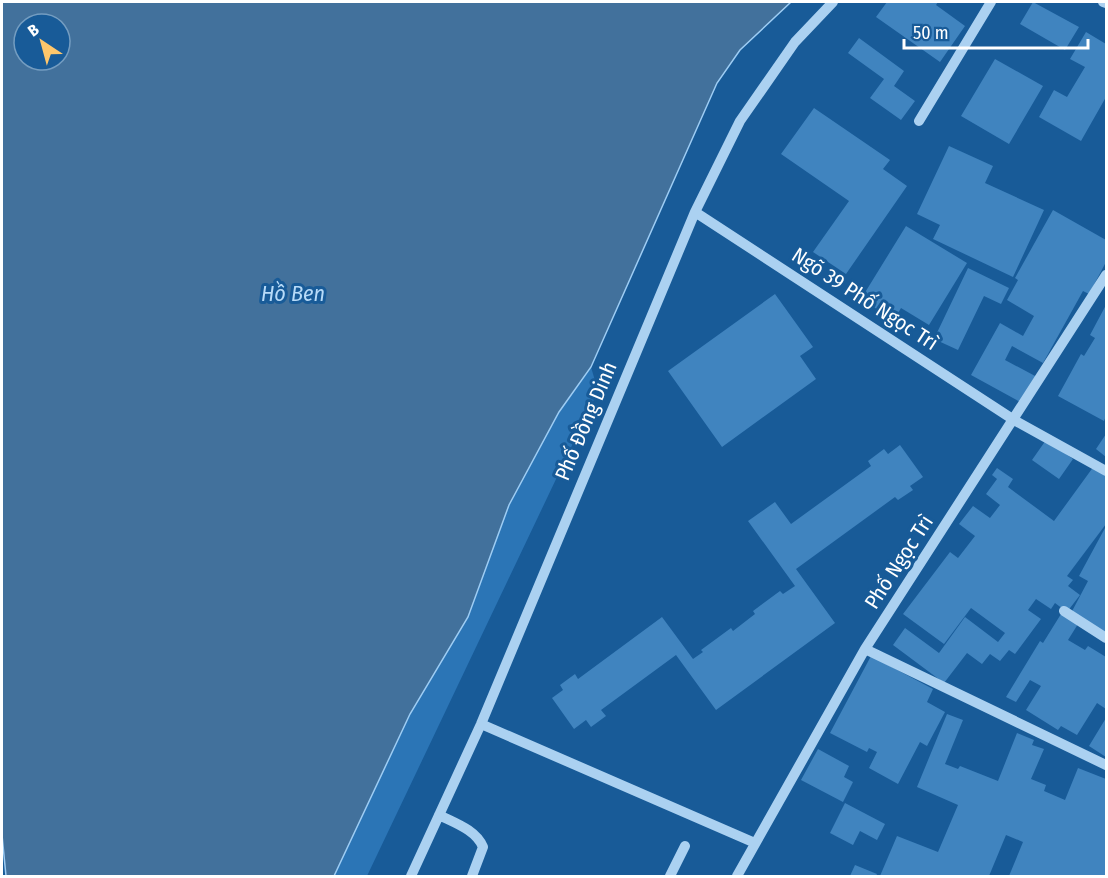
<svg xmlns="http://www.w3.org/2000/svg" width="1108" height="878" viewBox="0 0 1108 878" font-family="'Fira Sans Condensed',sans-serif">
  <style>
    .green { fill: #2b75b6 }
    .water { fill: #42719c; stroke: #9ecdf4; stroke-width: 1.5; fill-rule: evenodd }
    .building { fill: #4084bf }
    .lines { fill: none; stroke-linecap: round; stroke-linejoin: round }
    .minor { stroke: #abd1f1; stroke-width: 10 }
    .labels { text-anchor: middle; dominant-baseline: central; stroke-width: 6; stroke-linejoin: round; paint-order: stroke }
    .street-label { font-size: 21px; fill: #fff; stroke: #185b98 }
    .water-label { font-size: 22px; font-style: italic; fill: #b8dbf8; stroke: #185b98 }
  </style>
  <rect width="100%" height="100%" fill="#185b98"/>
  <path class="green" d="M591,367L598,391L367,876H334L410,714L468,617L509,505L559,412Z"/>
  <path class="water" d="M2,2H791L740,50L717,83L591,367L559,412L509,505L468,617L410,714L334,876H6L2,835ZM24,24H60V60H24Z"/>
  <path class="building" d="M887,2H938L936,5L965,26L940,62L876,17Z
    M1033,2L1079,27L1065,50L1020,24Z
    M1086,32L1106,44V97L1081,141L1039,117L1054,90L1067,97L1085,67L1070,59Z
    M859,38L904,71L894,86L915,101L901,120L870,98L884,79L848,53Z
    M995,59L1043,86L1009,144L961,116Z
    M814,108L890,160L883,169L907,186L846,274L813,252L849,201L781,154Z
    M949,146L993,166L985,183L1044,210L1013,277L933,239L940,225L917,214Z
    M1053,210L1106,240V262L1089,294L1083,291L1043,363L1012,346L1005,360L1037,377L1022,403L971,375L1000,323L1023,336L1034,316L1007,300L1018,280L1015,278Z
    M906,226L967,263L929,325L901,308L894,320L861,299Z
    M968,268L1009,288L1001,304L984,296L958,350L934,339Z
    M775,294L813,347L800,356L816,379L722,447L668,371Z
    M1106,305V416L1104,421L1058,396L1081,354L1084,356L1095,338L1090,335Z
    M1106,434V457L1096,449Z
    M1046,440L1073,459L1059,479L1032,460Z
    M900,445L923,477L910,486L913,490L898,500L895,497L796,569L835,623L716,710L676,655L601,710L606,716L591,727L586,720L574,729L552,698L563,690L560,685L575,674L578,679L662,617L693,659L703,652L701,650L731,628L733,631L755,614L753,611L780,591L783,594L795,586L748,521L775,502L791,524L871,466L868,461L884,449L888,454Z
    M1094,466L1106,475V524L1067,576L1073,580L1068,586L1080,595L1067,612L1055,603L1051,609L1036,599L1028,610L1041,619L1015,654L1009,650L1000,661L990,654L982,664L967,653L944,683L893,645L905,628L939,653L965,617L998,642L1005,633L971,608L944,644L903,614L950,552L958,558L975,536L959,524L973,506L990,518L1000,505L986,494L997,479L992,475L997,468L1013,479L1008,487L1054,521Z
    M1105,528L1106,529V633L1070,615L1088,581L1079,576Z
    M1061,614L1078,624L1068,640L1085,650L1088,646L1106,657V709L1097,703L1077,735L1061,726L1058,730L1026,710L1041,686L1030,680L1016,702L1006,697L1040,641L1043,643Z
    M871,656L933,689L927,702L945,712L927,746L920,742L898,784L869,768L877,752L869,748L867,752L830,733Z
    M947,714L963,720L945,764L958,769L960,766L998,781L1017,733L1034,740L1032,745L1044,749L1031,779L1046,785L1044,791L1065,800L1078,768L1106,779V876H1009L1023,842L1006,835L989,876H880L897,836L938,852L958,805L917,787Z
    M1106,718V757L1089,746Z
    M818,749L849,766L844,777L853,782L843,802L801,780Z
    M845,803L885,824L877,840L860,831L853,845L830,833Z
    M855,865L877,874L876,876H850Z"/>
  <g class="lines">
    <path class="minor" d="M1103,2L1106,3
      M919,121L991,2
      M695,212L1014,420L1106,471
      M1064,611L1106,638
      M865,649L1106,765
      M481,724L755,843
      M439,815C455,823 476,830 483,847L472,876
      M411,876L481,724L695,212L740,121L795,42L833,2
      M670,876L685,846
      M737,876L865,649L1106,275"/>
  </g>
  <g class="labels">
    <g class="street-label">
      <text transform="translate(865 299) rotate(33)">Ngõ 39 Phố Ngọc Trì</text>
      <text transform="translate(586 421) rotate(-67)">Phố Đồng Dinh</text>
      <text transform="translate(899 562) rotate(-57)">Phố Ngọc Trì</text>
    </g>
    <g class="water-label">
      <text x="293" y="293">Hồ Ben</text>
    </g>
  </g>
  <rect width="1108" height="878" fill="none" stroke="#ffffff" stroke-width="6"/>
  <g transform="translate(42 42) rotate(324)"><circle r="28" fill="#185b98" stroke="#749dc1" stroke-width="1.5"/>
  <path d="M0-4.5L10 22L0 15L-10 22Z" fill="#ffc76b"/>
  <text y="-9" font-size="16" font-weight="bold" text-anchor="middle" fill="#ffffff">B</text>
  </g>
  <path d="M904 39v9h184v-9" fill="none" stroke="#ffffff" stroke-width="3"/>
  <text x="913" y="39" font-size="18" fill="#ffffff" stroke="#185b98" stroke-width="4.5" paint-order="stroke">50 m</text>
</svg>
